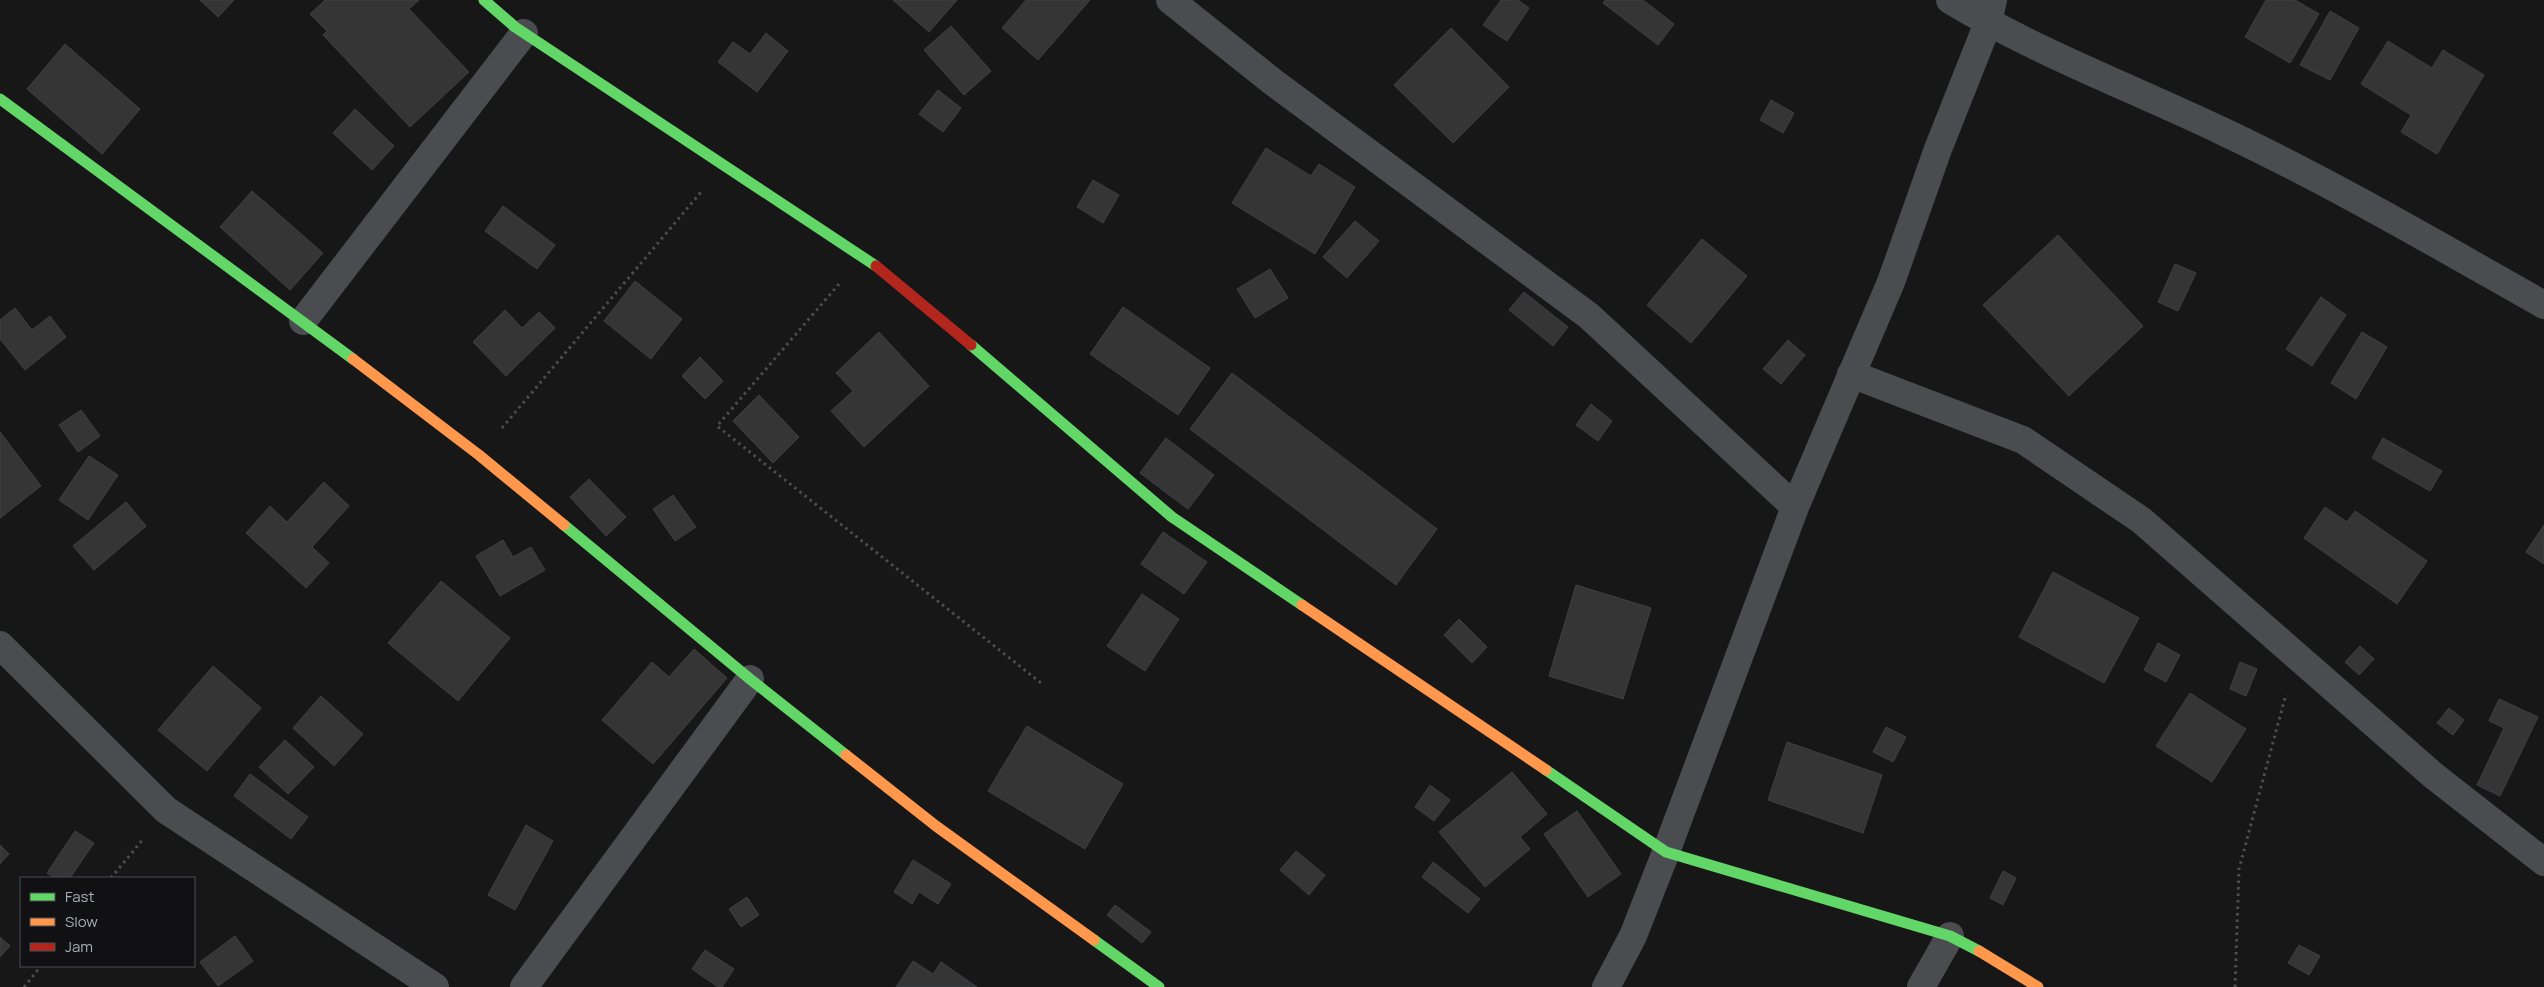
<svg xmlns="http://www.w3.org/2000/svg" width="2544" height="987" viewBox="0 0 2544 987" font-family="Manrope,sans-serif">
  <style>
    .building { fill: #353536; stroke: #3f4043 }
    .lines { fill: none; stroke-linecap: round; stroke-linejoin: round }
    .path { stroke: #4d4e52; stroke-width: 3; stroke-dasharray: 2.5 4; stroke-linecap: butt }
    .street { stroke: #4b4c50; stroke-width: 28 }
    .fast { stroke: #63d668; stroke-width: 11 }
    .slow { stroke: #ff974d; stroke-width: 11 }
    .jam { stroke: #b3261e; stroke-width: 11 }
  </style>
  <rect width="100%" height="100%" fill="#171717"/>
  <path class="building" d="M200,0H234L218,17Z
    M325,0H419L409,9L469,72L410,127L323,35L327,31L310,14Z
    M893,0H957L929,32Z
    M1026,0H1090L1038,60L1002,28Z
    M1501,0H1518L1529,8L1507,41L1483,25Z
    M1605,0H1643L1674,24L1658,45L1603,3Z
    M2266,0H2295L2319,14L2290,63L2245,37Z
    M2330,11L2359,28L2330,80L2300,65Z
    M951,26L991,71L964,95L924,50Z
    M1451,28L1509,87L1453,143L1394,85Z
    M766,33L788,51L757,92L718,62L733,42L750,54Z
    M2388,41L2432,68L2443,50L2484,75L2437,154L2401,132L2411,115L2361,84Z
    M65,44L140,109L102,154L27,89Z
    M938,90L961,108L943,132L919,114Z
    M1771,100L1794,113L1783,133L1760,120Z
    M355,109L394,146L372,170L333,133Z
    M1266,148L1311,176L1319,164L1355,187L1315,254L1232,203Z
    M1093,180L1119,195L1103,223L1077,207Z
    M252,191L323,253L290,290L220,227Z
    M503,206L555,245L537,269L485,231Z
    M1355,221L1379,241L1347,278L1323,257Z
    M2058,235L2143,326L2069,396L1983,305Z
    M1702,239L1747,276L1691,343L1647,305Z
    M2175,264L2196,273L2178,311L2158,302Z
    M1270,269L1288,298L1255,318L1237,289Z
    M635,281L682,319L651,359L604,321Z
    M1524,292L1568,327L1553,346L1509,310Z
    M2321,297L2346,315L2312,366L2286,349Z
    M1123,307L1210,368L1178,415L1090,354Z
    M15,308L32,330L50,316L66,337L25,370L0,339V320Z
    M505,310L522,328L539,312L555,328L506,376L473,342Z
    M879,332L929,386L864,447L831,411L853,391L836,373Z
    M2362,332L2387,347L2356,399L2331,383Z
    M1788,340L1805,355L1781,384L1763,369Z
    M700,357L723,381L705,399L682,376Z
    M1232,373L1437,529L1396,585L1190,429Z
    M759,395L799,437L773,463L733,421Z
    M1591,404L1612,421L1598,441L1576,425Z
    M81,410L100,436L78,452L59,425Z
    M0,432L41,486L0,518Z
    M1166,438L1214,475L1188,509L1140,473Z
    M2383,438L2442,471L2430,491L2372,458Z
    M89,456L118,475L88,520L59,500Z
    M589,479L626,517L606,536L570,497Z
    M324,482L349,506L312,547L329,563L306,588L246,533L270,506L287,522Z
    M673,495L696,527L675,541L653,509Z
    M126,502L146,526L94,570L73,546Z
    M2325,507L2347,522L2355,511L2427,561L2397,604L2304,538Z
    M2544,525V564L2526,552Z
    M1163,532L1207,562L1184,594L1141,564Z
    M503,540L513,557L531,547L545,570L500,596L476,556Z
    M2053,572L2139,618L2104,683L2019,637Z
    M441,581L510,638L458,701L388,643Z
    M1576,585L1651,608L1623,699L1549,676Z
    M1142,594L1179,619L1145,671L1107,646Z
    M1459,619L1487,647L1472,663L1444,635Z
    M2158,643L2180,655L2166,682L2144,670Z
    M2360,646L2374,659L2359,675L2345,662Z
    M694,649L727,678L653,764L602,720L652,662L669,677Z
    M2240,662L2257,669L2246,696L2230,689Z
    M213,666L261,708L207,771L158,730Z
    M2190,693L2246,729L2212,782L2156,746Z
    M321,696L363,734L334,766L293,728Z
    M2499,699L2538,717L2500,796L2477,785L2504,728L2489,721Z
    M2449,708L2464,720L2453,735L2437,723Z
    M1027,726L1123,784L1085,849L988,791Z
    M1886,727L1906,737L1893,762L1873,752Z
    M285,740L314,767L288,794L259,767Z
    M1787,742L1882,775L1863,833L1768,800Z
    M1512,772L1547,814L1520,837L1530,849L1485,887L1439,832Z
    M250,774L308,817L291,839L234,796Z
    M1430,785L1450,800L1434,821L1415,807Z
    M1577,811L1621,874L1588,897L1544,834Z
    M526,825L553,841L515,910L488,895Z
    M75,831L94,843L70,878H55L47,873Z
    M0,845L9,854L0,864Z
    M1296,851L1325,875L1309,895L1280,870Z
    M913,860L951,884L938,904L919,892L912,904L894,892Z
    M1433,862L1480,899L1468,913L1422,877Z
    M2003,871L2016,878L2003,905L1990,898Z
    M747,897L759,915L741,927L729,909Z
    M1115,905L1151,932L1142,943L1107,915Z
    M235,936L253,961L218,986L200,962Z
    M0,937L10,946L0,957Z
    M2299,945L2320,956L2309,975L2288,963Z
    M705,950L734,969L722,987H718L692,969Z
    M913,961L933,974L941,962L977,987H896Z"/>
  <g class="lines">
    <path class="path" d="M839,284L717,426L1041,683
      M502,428L701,192
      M111,878L144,838
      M24,987L41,966
      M2235,987L2239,869L2286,694"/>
    <path class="street" d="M1170,0L1273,82L1589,316L1795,507
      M1950,0C2036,52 2132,88 2222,131C2332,183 2438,245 2544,305
      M303,321L524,33
      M1851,374L2023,440L2141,520L2434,776L2544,862
      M0,645L166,810L435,987
      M524,987L750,679
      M1606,987L1633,936L1666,852L1795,507L1891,282L1938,149L1988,23L1993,0
      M1921,987L1950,936"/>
    <path class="fast" d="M484,0L515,27L876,266
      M0,99L353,359
      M971,345L1172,517L1302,605
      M564,525L750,679L846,755
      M1546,770L1666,852L1950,936L1979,951
      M1094,940L1159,987"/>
    <path class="slow" d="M353,359L479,455L564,525
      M1302,605L1546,770
      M846,755L936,826L1094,940
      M1979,951L2038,987"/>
    <path class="jam" d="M876,266L971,345"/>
  </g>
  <rect x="20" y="877" width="175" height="90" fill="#111113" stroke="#4d4f55"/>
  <rect x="30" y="893" width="25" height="8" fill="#63d668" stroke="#4d4f55"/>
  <text x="65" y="902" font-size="15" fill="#a8adb8">Fast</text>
  <rect x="30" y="918" width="25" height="8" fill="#ff974d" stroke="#4d4f55"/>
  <text x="65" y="927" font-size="15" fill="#a8adb8">Slow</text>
  <rect x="30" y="943" width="25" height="8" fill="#b3261e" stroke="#4d4f55"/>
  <text x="65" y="952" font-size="15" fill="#a8adb8">Jam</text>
</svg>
